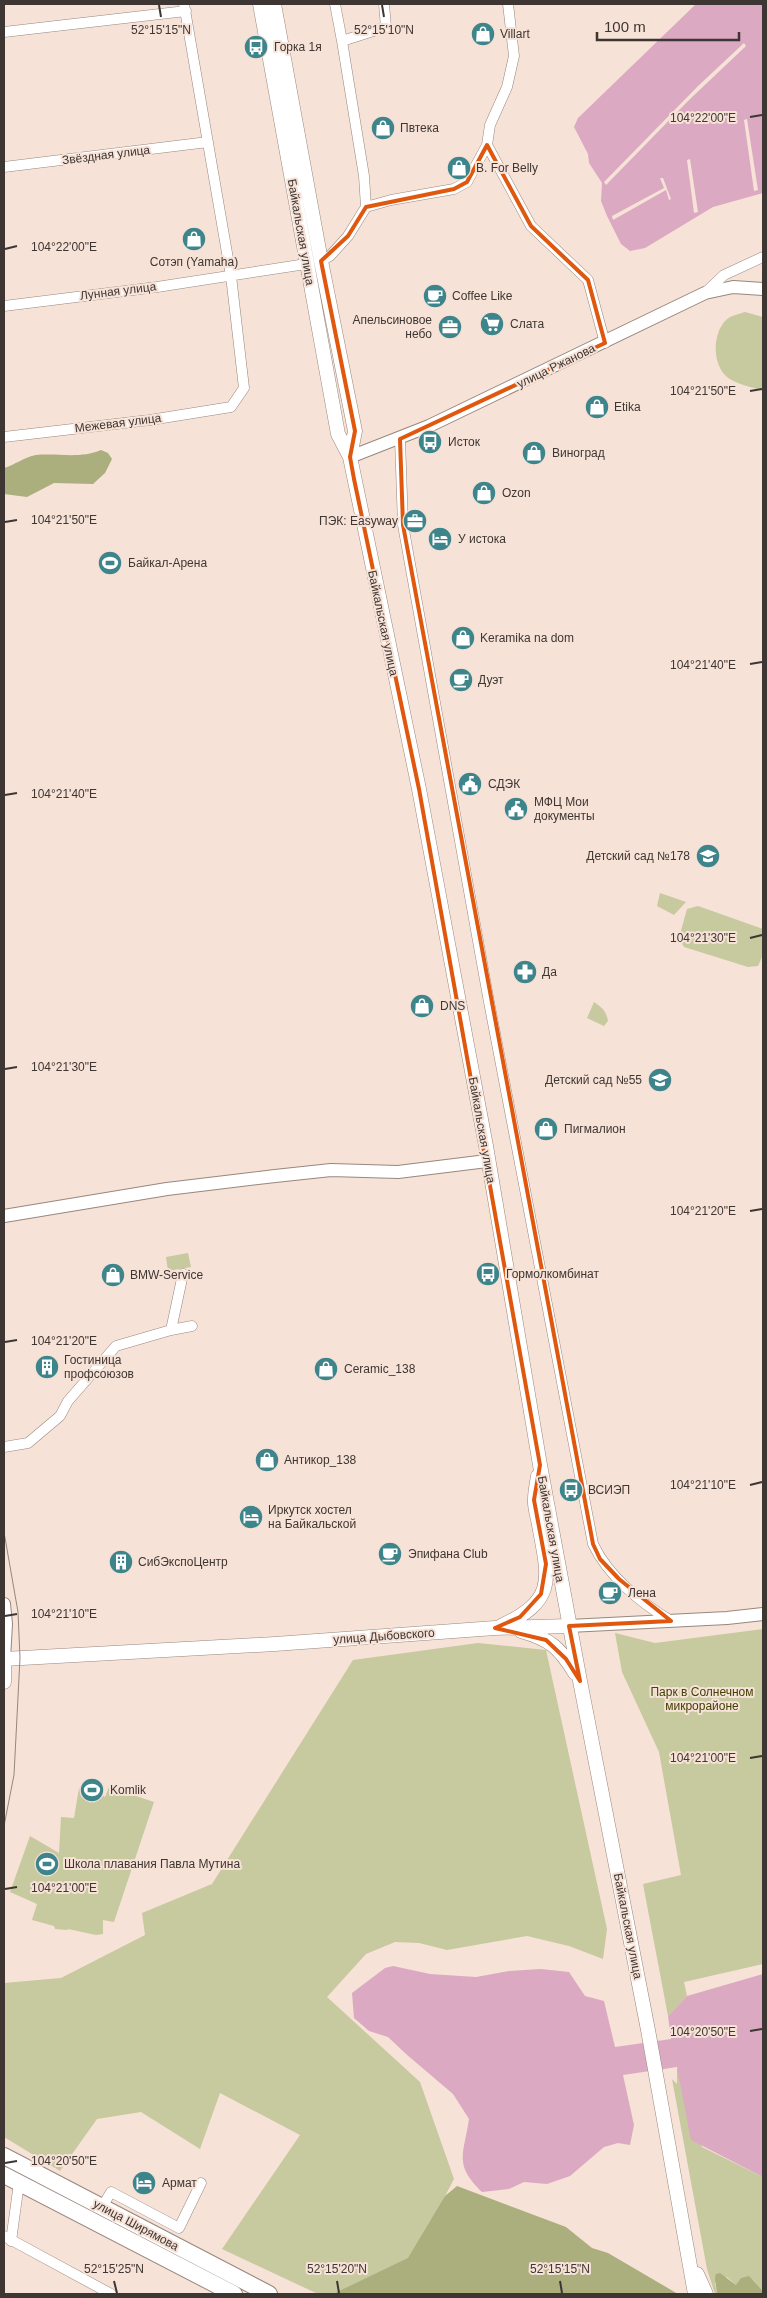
<svg xmlns="http://www.w3.org/2000/svg" width="767" height="2298" viewBox="0 0 767 2298" font-family="Arial,sans-serif">
  <style>
    .green { fill: #c7c99f }
    .forest { fill: #abae7d }
    .water { fill: #dba9c1 }
    .pier { fill: #f7e2d7 }
    .lines { fill: none; stroke-linecap: round; stroke-linejoin: round }
    .minor-casing { stroke: #99877d; stroke-width: 11 }
    .tertiary-casing { stroke: #99877d; stroke-width: 14 }
    .secondary-casing { stroke: #99877d; stroke-width: 15 }
    .primary-casing { stroke: #99877d; stroke-width: 18 }
    .minor { stroke: #fff; stroke-width: 10 }
    .tertiary { stroke: #fff; stroke-width: 12 }
    .secondary { stroke: #fff; stroke-width: 14 }
    .primary { stroke: #fff; stroke-width: 16 }
    .tram { stroke: #95877f; stroke-width: 1 }
    .marked { fill: none; stroke: #e0570e; stroke-width: 4; stroke-linejoin: round }
    .ticks { fill: none; stroke: #3e3632; stroke-width: 2 }
    .labels { text-anchor: middle; dominant-baseline: central; stroke-width: 4; stroke-linejoin: round; paint-order: stroke }
    .poi-label { font-size: 12px; fill: #3e3632; stroke: #f7e2d7; text-anchor: start }
    .street-label { font-size: 12px; fill: #3e3632; stroke: #f7e2d7 }
    .park-label { font-size: 12px; fill: #414205; stroke: #f7e2d7 }
    .ticks-label { font-size: 12px; text-anchor: middle; fill: #3e3632; stroke: #f7e2d7; stroke-width: 4; stroke-linejoin: round; paint-order: stroke }
  </style>
  <rect width="100%" height="100%" fill="#f7e2d7"/>
  <path class="green" d="M745,312L763,317V391C753,387 735,384 727,377C711,364 712,328 730,317C735,315 741,313 745,312Z
    M660,893L686,902L674,915L657,906Z
    M698,906L763,929V955L758,966L748,967L684,947L679,938L687,909Z
    M594,1002C603,1008 606,1011 608,1021L604,1026L587,1018Z
    M188,1253L191,1267L168,1271L166,1257Z
    M763,1629V1964L684,1982L687,1996L668,2016L643,1884L681,1875L659,1752L622,1672L615,1633L655,1643Z
    M478,1643L546,1650L607,1929L603,1959L569,1946L527,1936L447,1950L419,1943L395,1942L366,1954L327,1997L420,2082L454,2179L432,2221L423,2265L374,2294H318L222,2249L300,2135L220,2093L200,2149L141,2112L97,2119L60,2171L4,2137V1983L61,1978L145,1935L142,1913L212,1884L353,1660Z
    M109,1787L154,1802L114,1922L103,1920V1934L96,1935L68,1929L67,1930L55,1929L54,1926L32,1920L37,1904L10,1892L30,1836L59,1853L61,1817L74,1818L79,1788L103,1791L102,1795L105,1797Z
    M677,2067L702,2147L763,2177V2291L752,2279L736,2285L727,2277L715,2283L717,2294H715L707,2269L672,2079L677,2084Z"/>
  <path class="forest" d="M101,450L108,453L112,459L105,473L93,484L54,483L27,497L4,494V468C15,465 24,457 36,455C59,453 80,459 101,450Z
    M457,2186L566,2227L592,2248L608,2253L678,2294H333L408,2258L445,2196Z
    M720,2273L736,2285L741,2278L749,2276L763,2291V2294H717L715,2278L716,2274Z"/>
  <path class="water" d="M696,4H763V193L713,207L645,248L630,251L621,244L607,216L601,201L602,183L589,163L588,154L574,127L578,118Z
    M393,1966L430,1974L476,1977L509,1971L541,1969L569,1972L585,1996L604,2001L615,2047L671,2039L668,2016L687,1996L763,1974V2177L691,2140L677,2067L623,2075L634,2125L630,2145L618,2143L604,2147L570,2176L547,2184L524,2182L509,2189L482,2192C453,2164 464,2154 469,2119L453,2094L406,2054L388,2037L369,2031L354,2018L352,1993L385,1968Z"/>
  <path class="pier" d="M744,43L746,46L688,101L606,185L604,182L698,86Z
    M747,119L758,190L754,191L744,120Z
    M690,159L698,212L694,213L687,160Z
    M660,178H663L671,199L669,200L666,190L613,220L612,216L664,188Z"/>
  <g class="lines">
    <g class="minor-casing">
      <path id="minor" d="M335,4L342,41
        M508,4L514,56L507,87L490,125L487,145L531,226L588,280L605,343
        M4,32L186,11
        M4,167L208,142
        M366,207L391,200L454,189L467,182L487,145
        M321,261L330,256L348,236L366,207L364,176L342,41L386,27L384,4
        M705,293L724,275L763,257
        M4,306L157,287L306,264
        M4,437L150,420L231,407L244,388L231,276L184,4
        M400,439L403,525L489,1002L593,1544C608,1576 641,1603 671,1621
        M171,1330L192,1326
        M4,1447L28,1443L60,1416L68,1401L116,1346L171,1330L183,1274
        M102,2207L111,2192L179,2228L201,2183
        M4,2236L111,2294
        M11,2241L19,2183"/>
    </g>
    <g class="tertiary-casing">
      <path id="tertiary" d="M350,457L429,426L705,293L733,287L763,289
        M4,1216L167,1189L275,1176L331,1170L398,1172L487,1161
        M4,1604L6,1624L4,1659
        M569,1626L727,1618L763,1614"/>
    </g>
    <g class="secondary-casing">
      <path id="secondary" d="M260,4L338,434L350,457L419,789L486,1146L540,1465L580,1681L648,2030L695,2294
        M274,4L321,261L355,431L350,457
        M501,1626C557,1600 549,1579 539,1525C538,1517 534,1507 535,1499C535,1491 537,1483 538,1476
        M521,1631C550,1639 560,1648 575,1673
        M4,1682V1659L275,1644L495,1628L569,1626
        M697,2274L706,2294"/>
    </g>
    <g class="primary-casing">
      <path id="primary" d="M4,2156L269,2294
        M4,2175L234,2294"/>
    </g>
    <use href="#minor" class="minor"/>
    <use href="#tertiary" class="tertiary"/>
    <use href="#secondary" class="secondary"/>
    <use href="#primary" class="primary"/>
    <path class="tram" d="M4,1532L18,1612L20,1658L14,1775L4,1826"/>
  </g>
  <path class="marked" d="M487,145L531,226L588,280L605,343L400,439L403,525L593,1544L600,1559L619,1579L671,1621L569,1626L580,1681L566,1659L546,1640L495,1628L520,1617L541,1594L546,1564L534,1500L540,1465L419,789L354,479L350,457L355,431L321,261L348,236L366,207L454,189L467,182Z"/>
  <path class="ticks" d="M159,5L161,17M382,5L384,17M750,117L762,115M5,249L17,246M750,391L762,389M5,522L17,520M750,664L762,662M5,795L17,793M750,938L762,935M5,1069L17,1067M750,1211L762,1209M5,1342L17,1340M750,1485L762,1482M5,1616L17,1614M750,1758L762,1756M5,1889L17,1887M750,2031L762,2029M5,2163L17,2161M114,2281L117,2293M337,2281L339,2293M560,2281L562,2293"/>
  <defs>
    <g id="shop-disc" transform="scale(1.25)"><circle r="9.5" fill="#3d858b" stroke="#f7e2d7"/><path d="M-5-2.5h2.3a2.7 3.5 0 0 1 5.4 0H5L5.5 6h-11ZM-1.5-2.5h3a1.5 2.3 0 0 0-3 0Z" fill="#fff"/></g>
    <g id="bus-disc" transform="scale(1.25)"><circle r="9.5" fill="#3d858b" stroke="#f7e2d7"/><path d="M-5-6H5V4H4V6H2V4H-2V6H-4V4H-5ZM-3.5-4V0h7V-4ZM-3.5 1.2v1.5H-2V1.2ZM2 1.2v1.5H3.5V1.2Z" fill="#fff"/></g>
    <g id="cafe-disc" transform="scale(1.25)"><circle r="9.5" fill="#3d858b" stroke="#f7e2d7"/><path d="M-5.5-4.5H6V0H3Q3 3.5 0 3.5H-2.5Q-5.5 3.5-5.5 0ZM3-3.2v2h1.7v-2ZM-6 4.5H4V6H-6Z" fill="#fff"/></g>
    <g id="supermarket-disc" transform="scale(1.25)"><circle r="9.5" fill="#3d858b" stroke="#f7e2d7"/><path d="M-6-5.5h2.5l.6 2H6L4.5 2H-2.5L-4.4-4H-6ZM-1.5 3.2a1.3 1.3 0 1 0 .1 0ZM3 3.2a1.3 1.3 0 1 0 .1 0Z" fill="#fff"/></g>
    <g id="office-disc" transform="scale(1.25)"><circle r="9.5" fill="#3d858b" stroke="#f7e2d7"/><path d="M-6-3h4V-5.5h4V-3h4V5H-6ZM-1-4.5V-3h2v-1.5ZM-6 0V1H6V0Z" fill="#fff"/></g>
    <g id="hotel-disc" transform="scale(1.25)"><circle r="9.5" fill="#3d858b" stroke="#f7e2d7"/><path d="M-6-4.5h1.5V1H6V5H4.5V3h-9V5H-6ZM-4 0a1.8 1.8 0 1 1 3.6 0ZM.5 0V-2.5h3Q6-2.5 6 0Z" fill="#fff"/></g>
    <g id="stadium-disc" transform="scale(1.25)"><circle r="9.5" fill="#3d858b" stroke="#f7e2d7"/><path d="M0-5a6.5 5 0 1 0 0 10a6.5 5 0 1 0 0-10ZM-3.5-1.8h7v3.6h-7Z" fill="#fff"/></g>
    <g id="civic-disc" transform="scale(1.25)"><circle r="9.5" fill="#3d858b" stroke="#f7e2d7"/><path d="M-.6-6.5H3V-4.5H.6V-3L4-1V1h2V6H-6V1h2V-1L-.6-3ZM-1.2 2.5V6h2.4V2.5Z" fill="#fff"/></g>
    <g id="school-disc" transform="scale(1.25)"><circle r="9.5" fill="#3d858b" stroke="#f7e2d7"/><path d="M0-5L7-2L0 1L-7-2ZM-4 1L0 2.5L4 1V4Q0 6-4 4Z" fill="#fff"/></g>
    <g id="pharmacy-disc" transform="scale(1.25)"><circle r="9.5" fill="#3d858b" stroke="#f7e2d7"/><path d="M-2-6h4v4h4v4h-4v4h-4v-4h-4v-4h4Z" fill="#fff"/></g>
    <g id="building-disc" transform="scale(1.25)"><circle r="9.5" fill="#3d858b" stroke="#f7e2d7"/><path d="M-4-6H4V6H1V3H-1V6H-4ZM-2.5-4.3h1.7v1.8h-1.7ZM.8-4.3h1.7v1.8H.8ZM-2.5-1h1.7V.8h-1.7ZM.8-1h1.7V.8H.8Z" fill="#fff"/></g>
  </defs>
  <g fill-rule="evenodd">
    <use href="#shop-disc" x="483" y="34"/>
    <use href="#bus-disc" x="256" y="47"/>
    <use href="#shop-disc" x="383" y="128"/>
    <use href="#shop-disc" x="459" y="168"/>
    <use href="#shop-disc" x="194" y="239"/>
    <use href="#cafe-disc" x="435" y="296"/>
    <use href="#supermarket-disc" x="492" y="324"/>
    <use href="#office-disc" x="450" y="327"/>
    <use href="#shop-disc" x="597" y="407"/>
    <use href="#bus-disc" x="430" y="442"/>
    <use href="#shop-disc" x="534" y="453"/>
    <use href="#shop-disc" x="484" y="493"/>
    <use href="#office-disc" x="415" y="521"/>
    <use href="#hotel-disc" x="440" y="539"/>
    <use href="#stadium-disc" x="110" y="563"/>
    <use href="#shop-disc" x="463" y="638"/>
    <use href="#cafe-disc" x="461" y="680"/>
    <use href="#civic-disc" x="470" y="784"/>
    <use href="#civic-disc" x="516" y="809"/>
    <use href="#school-disc" x="708" y="856"/>
    <use href="#pharmacy-disc" x="525" y="972"/>
    <use href="#shop-disc" x="422" y="1006"/>
    <use href="#school-disc" x="660" y="1080"/>
    <use href="#shop-disc" x="546" y="1129"/>
    <use href="#bus-disc" x="488" y="1274"/>
    <use href="#shop-disc" x="113" y="1275"/>
    <use href="#building-disc" x="47" y="1367"/>
    <use href="#shop-disc" x="326" y="1369"/>
    <use href="#shop-disc" x="267" y="1460"/>
    <use href="#bus-disc" x="571" y="1490"/>
    <use href="#hotel-disc" x="251" y="1517"/>
    <use href="#cafe-disc" x="390" y="1554"/>
    <use href="#building-disc" x="121" y="1562"/>
    <use href="#cafe-disc" x="610" y="1593"/>
    <use href="#stadium-disc" x="92" y="1790"/>
    <use href="#stadium-disc" x="47" y="1864"/>
    <use href="#hotel-disc" x="144" y="2183"/>
  </g>
  <g class="labels">
    <g class="poi-label">
      <text x="500" y="34">Villart</text>
      <text x="274" y="47">Горка 1я</text>
      <text x="400" y="128">Пвтека</text>
      <text x="476" y="168">B. For Belly</text>
      <text x="194" y="262" text-anchor="middle">Сотэп (Yamaha)</text>
      <text x="452" y="296">Coffee Like</text>
      <text x="432" y="320" text-anchor="end">Апельсиновое<tspan x="432" dy="14">небо</tspan></text>
      <text x="510" y="324">Слата</text>
      <text x="614" y="407">Etika</text>
      <text x="448" y="442">Исток</text>
      <text x="552" y="453">Виноград</text>
      <text x="502" y="493">Ozon</text>
      <text x="398" y="521" text-anchor="end">ПЭК: Easyway</text>
      <text x="458" y="539">У истока</text>
      <text x="128" y="563">Байкал-Арена</text>
      <text x="480" y="638">Keramika na dom</text>
      <text x="478" y="680">Дуэт</text>
      <text x="488" y="784">СДЭК</text>
      <text x="534" y="802">МФЦ Мои<tspan x="534" dy="14">документы</tspan></text>
      <text x="690" y="856" text-anchor="end">Детский сад №178</text>
      <text x="542" y="972">Да</text>
      <text x="440" y="1006">DNS</text>
      <text x="642" y="1080" text-anchor="end">Детский сад №55</text>
      <text x="564" y="1129">Пигмалион</text>
      <text x="506" y="1274">Гормолкомбинат</text>
      <text x="130" y="1275">BMW-Service</text>
      <text x="64" y="1360">Гостиница<tspan x="64" dy="14">профсоюзов</tspan></text>
      <text x="344" y="1369">Сeramic_138</text>
      <text x="284" y="1460">Антикор_138</text>
      <text x="588" y="1490">ВСИЭП</text>
      <text x="268" y="1510">Иркутск хостел<tspan x="268" dy="14">на Байкальской</tspan></text>
      <text x="408" y="1554">Эпифана Club</text>
      <text x="138" y="1562">СибЭкспоЦентр</text>
      <text x="628" y="1593">Лена</text>
      <text x="110" y="1790">Komlik</text>
      <text x="64" y="1864">Школа плавания Павла Мутина</text>
      <text x="162" y="2183">Армат</text>
    </g>
    <g class="street-label">
      <text transform="translate(106 155) rotate(-7)">Звёздная улица</text>
      <text transform="translate(301 232) rotate(80)">Байкальская улица</text>
      <text transform="translate(118 291) rotate(-7)">Лунная улица</text>
      <text transform="translate(556 366) rotate(-26)">улица Ржанова</text>
      <text transform="translate(118 423) rotate(-7)">Межевая улица</text>
      <text transform="translate(383 623) rotate(78)">Байкальская улица</text>
      <text transform="translate(482 1130) rotate(80)">Байкальская улица</text>
      <text transform="translate(551 1529) rotate(80)">Байкальская улица</text>
      <text transform="translate(384 1636) rotate(-4)">улица Дыбовского</text>
      <text transform="translate(628 1926) rotate(79)">Байкальская улица</text>
      <text transform="translate(136 2225) rotate(28)">улица Ширямова</text>
    </g>
    <g class="park-label">
      <text x="702" y="1692">Парк в Солнечном<tspan x="702" dy="14">микрорайоне</tspan></text>
    </g>
  </g>
  <g class="ticks-label">
    <text x="161" y="34">52°15'15"N</text>
    <text x="384" y="34">52°15'10"N</text>
    <text x="703" y="122">104°22'00"E</text>
    <text x="64" y="251">104°22'00"E</text>
    <text x="703" y="395">104°21'50"E</text>
    <text x="64" y="524">104°21'50"E</text>
    <text x="703" y="669">104°21'40"E</text>
    <text x="64" y="798">104°21'40"E</text>
    <text x="703" y="942">104°21'30"E</text>
    <text x="64" y="1071">104°21'30"E</text>
    <text x="703" y="1215">104°21'20"E</text>
    <text x="64" y="1345">104°21'20"E</text>
    <text x="703" y="1489">104°21'10"E</text>
    <text x="64" y="1618">104°21'10"E</text>
    <text x="703" y="1762">104°21'00"E</text>
    <text x="64" y="1892">104°21'00"E</text>
    <text x="703" y="2036">104°20'50"E</text>
    <text x="64" y="2165">104°20'50"E</text>
    <text x="114" y="2273">52°15'25"N</text>
    <text x="337" y="2273">52°15'20"N</text>
    <text x="560" y="2273">52°15'15"N</text>
  </g>
  <rect width="767" height="2298" fill="none" stroke="#3e3632" stroke-width="10"/>
  <path d="M597 32v8h142v-8" fill="none" stroke="#3e3632" stroke-width="2.5"/>
  <text x="604" y="32" font-size="15" fill="#3e3632" stroke="#f7e2d7" stroke-width="4" paint-order="stroke">100 m</text>
</svg>
